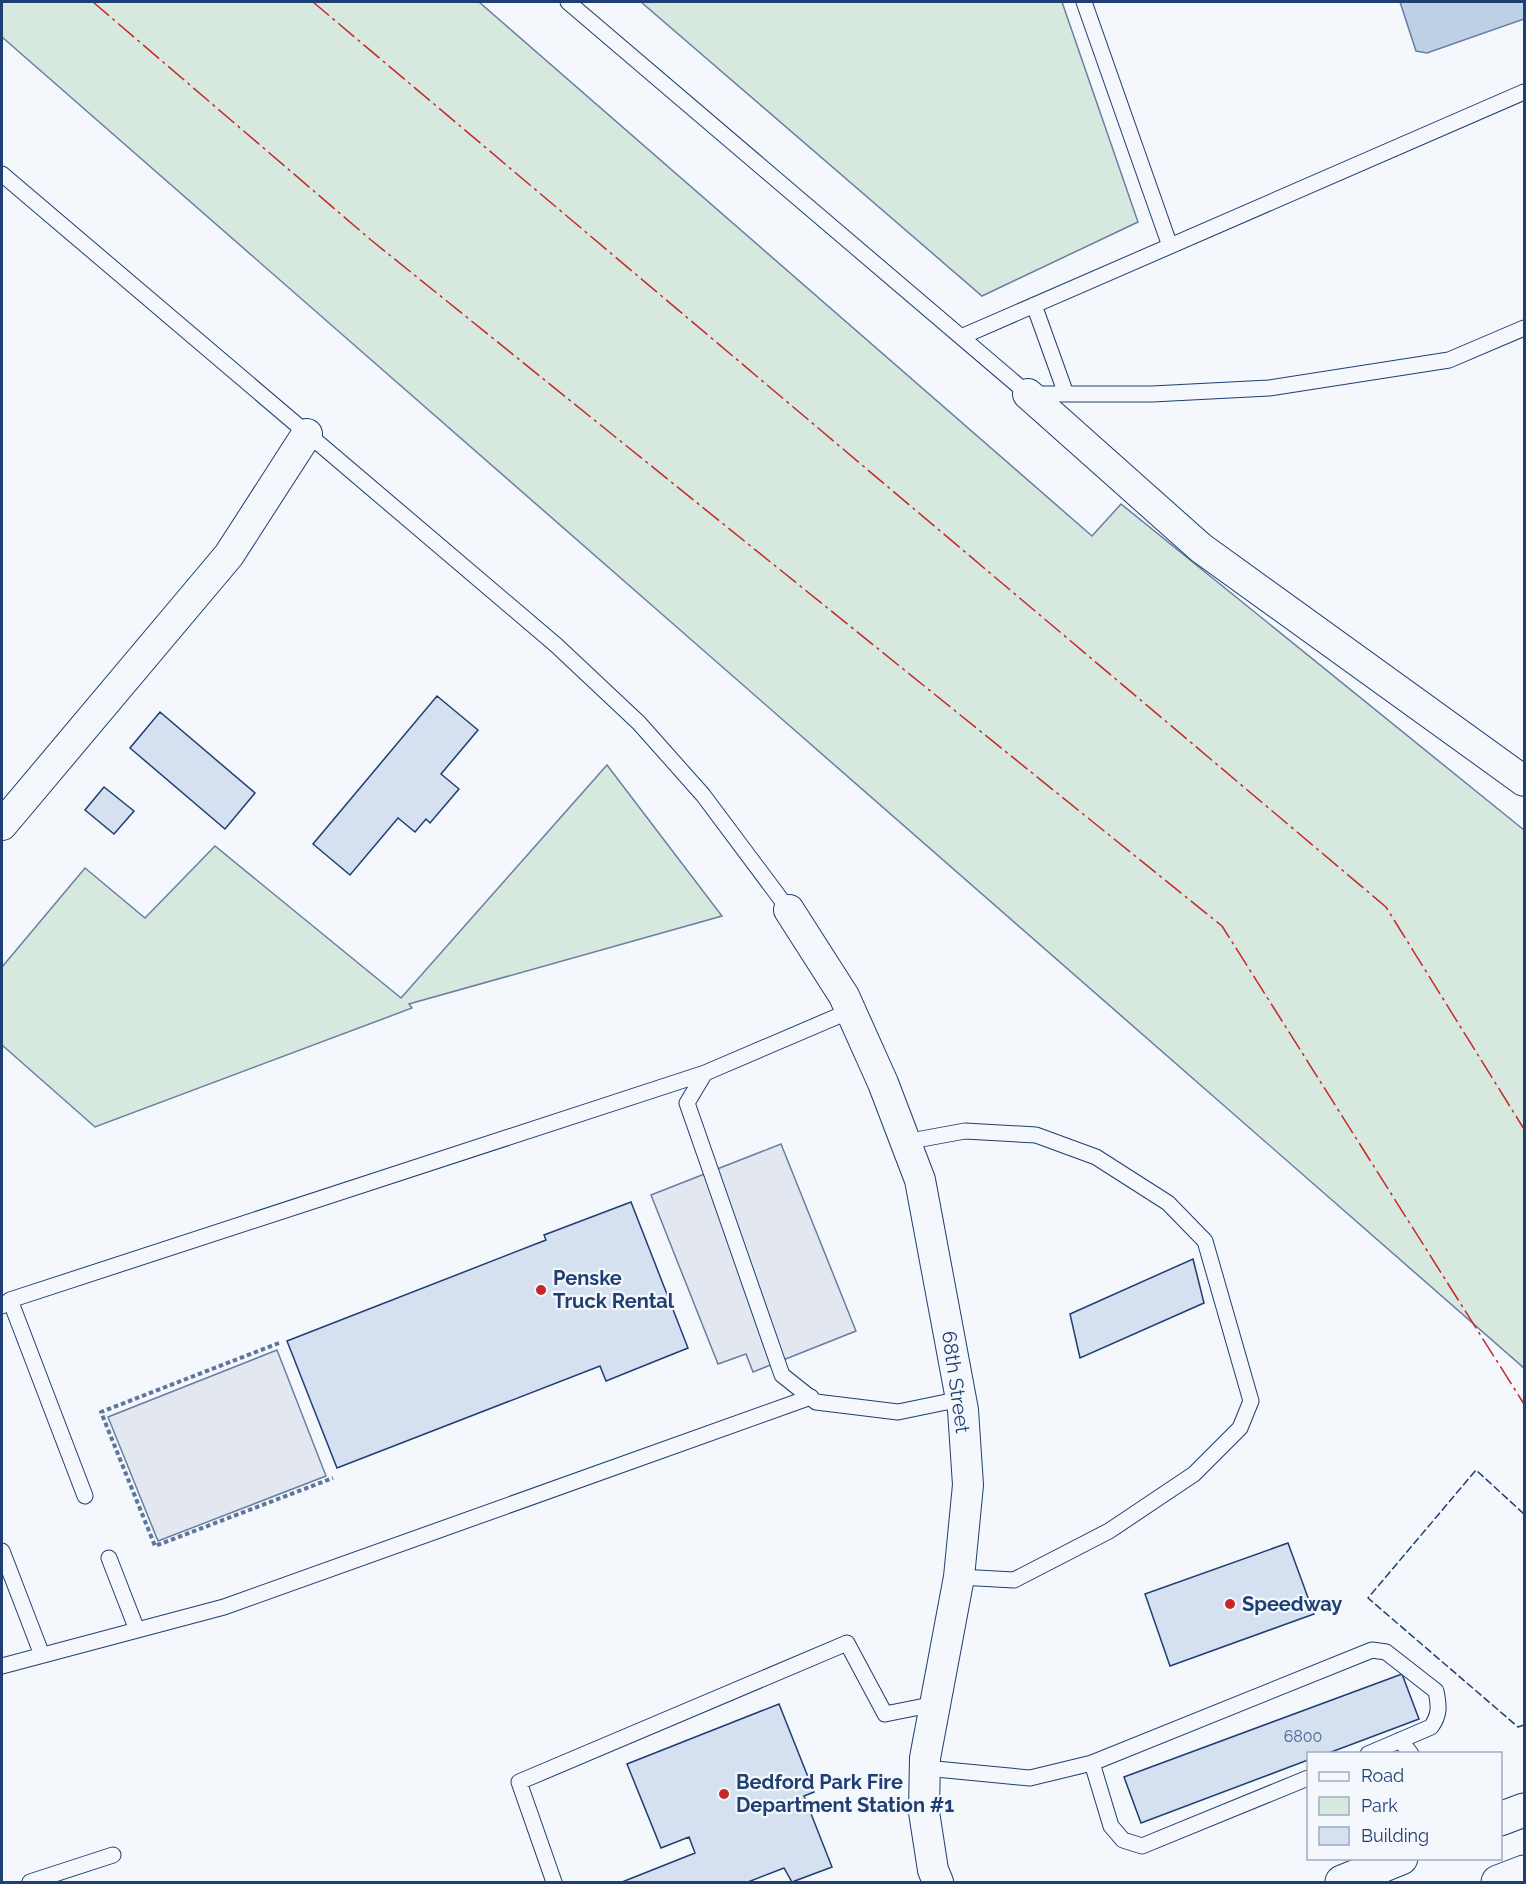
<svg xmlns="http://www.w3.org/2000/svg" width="1526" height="1884" viewBox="0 0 1526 1884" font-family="Raleway,sans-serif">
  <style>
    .green { fill: #d7e8df; stroke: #687fa3; stroke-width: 1.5 }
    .parking { fill: #e3e8f0; stroke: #687fa3; stroke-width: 1.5 }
    .water { fill: #bed0e5; stroke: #687fa3; stroke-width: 1.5 }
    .building { fill: #d5e0f0; stroke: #1d3f73; stroke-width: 1.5 }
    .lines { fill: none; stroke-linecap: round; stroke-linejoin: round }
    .lane-casing { stroke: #1d3f73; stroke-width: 17 }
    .street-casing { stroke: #1d3f73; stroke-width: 32 }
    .primary-casing { stroke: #1d3f73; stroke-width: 35 }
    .path { stroke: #5e769c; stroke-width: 4; stroke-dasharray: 4.5 3; stroke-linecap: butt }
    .lane { stroke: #f4f7fb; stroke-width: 15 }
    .street { stroke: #f4f7fb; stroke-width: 30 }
    .primary { stroke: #f4f7fb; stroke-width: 33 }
    .fence { stroke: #1d3f73; stroke-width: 1.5; stroke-dasharray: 8 3; stroke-linecap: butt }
    .power { stroke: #c62828; stroke-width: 1.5; stroke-dasharray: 21 4.5 3 4.5; stroke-linecap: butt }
    .poi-dot { fill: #c62828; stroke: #f4f7fb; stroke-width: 2 }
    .labels { text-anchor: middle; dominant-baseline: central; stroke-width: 4.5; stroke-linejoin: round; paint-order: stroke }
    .number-label { font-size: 16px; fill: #4b6792 }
    .poi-label { font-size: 20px; font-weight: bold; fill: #1d3f73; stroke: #f4f7fb; text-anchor: start }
    .street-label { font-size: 20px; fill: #1d3f73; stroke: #f4f7fb }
  </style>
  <rect width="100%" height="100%" fill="#f4f7fb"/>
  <path class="green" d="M2,2H479L1092,536L1121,504L1524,830V1368L2,37Z
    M641,2H1062L1138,222L982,296Z
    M607,765L722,916L409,1004L412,1008L95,1127L2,1045V967L85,868L145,918L215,846L401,998Z"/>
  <path class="parking" d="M781,1144L856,1331L753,1372L746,1354L718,1364L651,1195Z
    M277,1350L326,1476L158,1541L108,1417Z"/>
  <path class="water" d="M1400,2H1524V19L1427,53L1416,51Z"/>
  <path class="building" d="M437,696L478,730L441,774L459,789L430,823L426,819L415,832L398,818L350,875L313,844Z
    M160,712L255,793L225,829L130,748Z
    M104,787L134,811L114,834L85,810Z
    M631,1202L688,1348L606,1381L600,1366L337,1468L287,1341L546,1240L544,1235Z
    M1193,1259L1204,1303L1080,1358L1070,1314Z
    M1288,1543L1314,1614L1170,1666L1145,1594Z
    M1402,1674L1419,1719L1326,1754H1308V1760L1141,1823L1124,1777Z
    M779,1704L814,1792L804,1796L832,1867L792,1882L784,1868L748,1882H622L695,1853L689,1837L661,1848L627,1764Z"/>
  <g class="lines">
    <g class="lane-casing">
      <path id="lane" d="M568,2L1028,394H1152L1269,388L1449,360L1524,328
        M1084,2L1170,246
        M2,174L556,645L639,723L703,795L789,910
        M1034,305L1066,394
        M961,337L1524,92
        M850,1011L705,1073L687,1103L782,1375L816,1402L898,1412L961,1399
        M905,1142L965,1131L1036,1135L1096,1157L1168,1203L1205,1241L1251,1401L1240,1428L1194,1474L1109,1531L1014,1580L959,1577
        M10,1300L85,1496
        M2,1306L10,1300L705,1073
        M2,1551L42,1655
        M109,1558L137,1630
        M2,1666L224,1607L811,1397
        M1400,1740L1411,1754
        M1092,1763L1111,1826L1123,1840L1142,1846L1308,1778
        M925,1768L1030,1778L1092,1763L1372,1650L1386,1652L1436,1691C1439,1706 1440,1715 1431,1727L1368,1754
        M30,1882L113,1855
        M554,1882L519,1782L847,1643L885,1714L935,1704"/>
    </g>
    <g class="street-casing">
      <path id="street" d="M1028,394L1201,548L1524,781
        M2,825L229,555L307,434
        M789,910L844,996L883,1083L920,1180L963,1410L968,1485L959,1577L925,1758L924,1812L933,1870L938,1882"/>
    </g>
    <g class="primary-casing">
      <path id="primary" d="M1500,1819L1524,1810
        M1342,1882L1401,1858
        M1498,1882L1524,1872"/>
    </g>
    <path class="path" d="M279,1343L101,1412L155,1546L333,1478"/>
    <use href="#lane" class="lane"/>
    <use href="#street" class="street"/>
    <use href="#primary" class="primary"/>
    <path class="fence" d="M1524,1514L1476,1470L1368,1598L1518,1727L1524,1725"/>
    <path class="power" d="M93,2L371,240L1222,926L1524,1404
      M313,2L1386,907L1524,1129"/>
  </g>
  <g class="poi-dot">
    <circle cx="541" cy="1290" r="6"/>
    <circle cx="1230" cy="1604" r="6"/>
    <circle cx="724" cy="1794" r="6"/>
  </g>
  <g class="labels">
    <g class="number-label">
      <text x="1303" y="1736">6800</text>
    </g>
    <g class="poi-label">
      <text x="553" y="1278">Penske<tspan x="553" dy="23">Truck Rental</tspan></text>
      <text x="1242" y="1604">Speedway</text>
      <text x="736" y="1782">Bedford Park Fire<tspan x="736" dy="23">Department Station #1</tspan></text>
    </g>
    <g class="street-label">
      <text transform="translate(956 1382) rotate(82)">68th Street</text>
    </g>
  </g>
  <rect width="1526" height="1884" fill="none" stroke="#1d3f73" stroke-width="6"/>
  <rect x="1307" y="1752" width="195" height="108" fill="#f4f7fb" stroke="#9eadc5" stroke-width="1.5"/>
  <rect x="1319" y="1772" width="30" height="9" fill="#f4f7fb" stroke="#9eadc5" stroke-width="1.5"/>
  <text x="1361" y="1782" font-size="18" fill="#1d3f73">Road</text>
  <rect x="1319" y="1797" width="30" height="18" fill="#d7e8df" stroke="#9eadc5" stroke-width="1.5"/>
  <text x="1361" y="1812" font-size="18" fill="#1d3f73">Park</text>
  <rect x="1319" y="1827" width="30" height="18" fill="#d5e0f0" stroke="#9eadc5" stroke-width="1.5"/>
  <text x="1361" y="1842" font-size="18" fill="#1d3f73">Building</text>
</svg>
